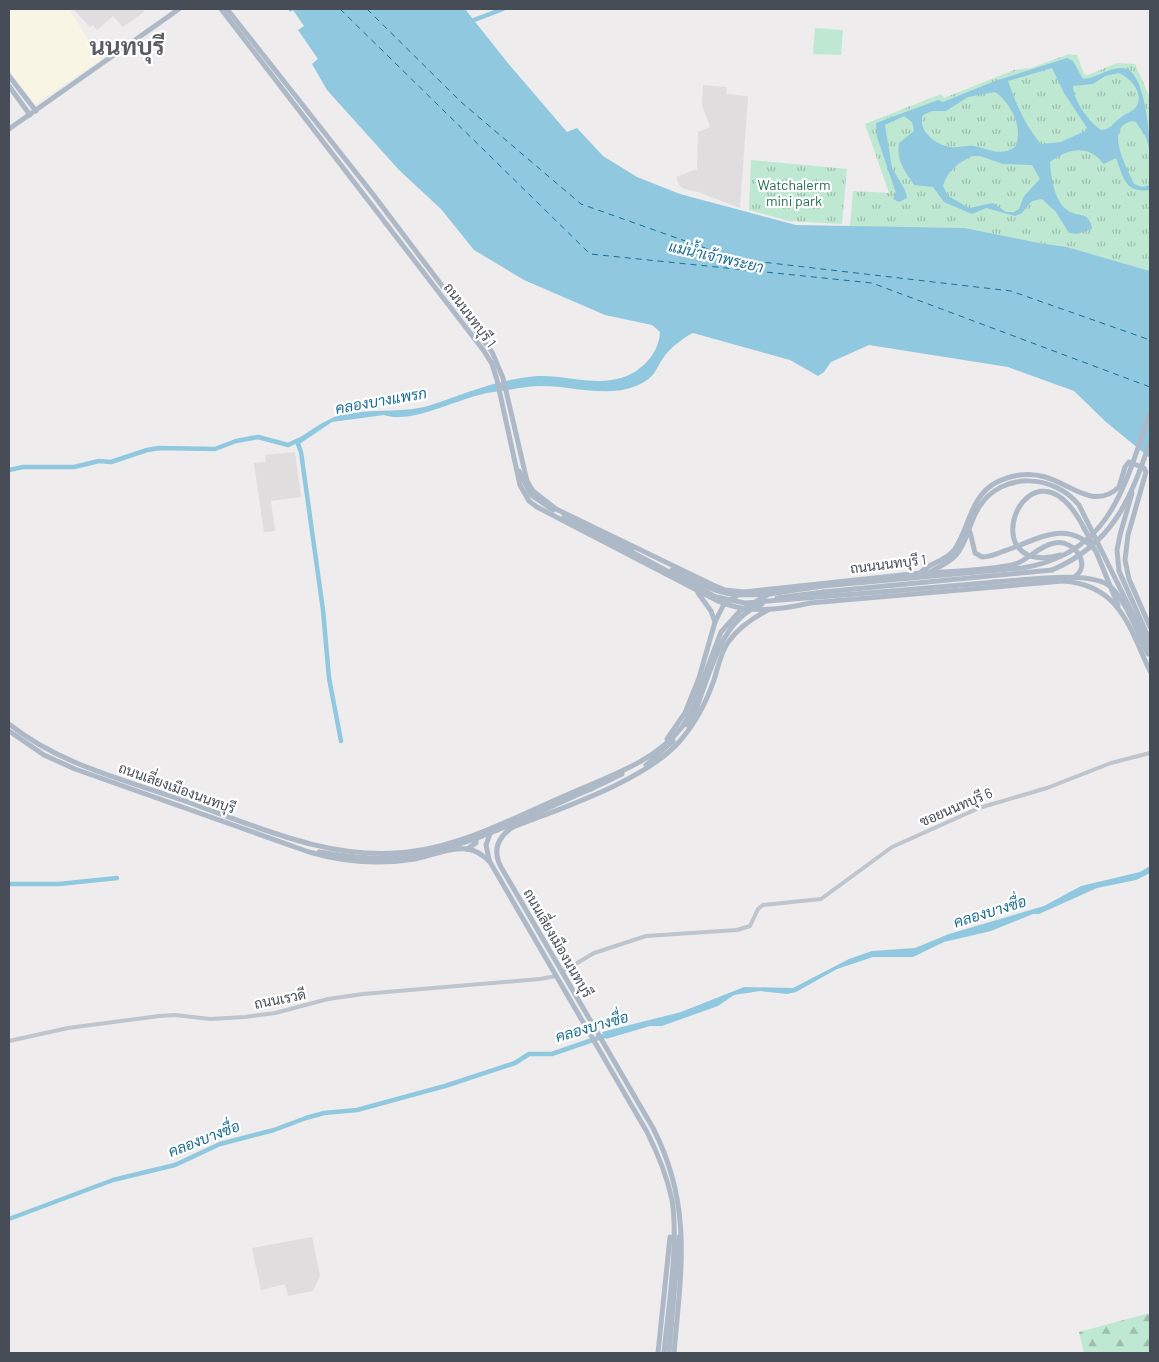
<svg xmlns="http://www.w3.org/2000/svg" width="1159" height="1362" viewBox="0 0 1159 1362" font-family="Barlow,Sarabun,sans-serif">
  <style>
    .commercial { fill: #f9f5e5 }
    .education { fill: #dfdddd }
    .grass { fill: url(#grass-tufts) }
    .forest { fill: url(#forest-firs) }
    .pitch { fill: #bee8d2 }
    .water { fill: #90c8e0; fill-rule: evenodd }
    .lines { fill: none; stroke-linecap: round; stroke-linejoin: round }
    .canal { stroke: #90c8e0; stroke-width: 4.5 }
    .ferry { stroke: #1c6f94; stroke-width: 1; stroke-dasharray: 6 5; stroke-linecap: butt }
    .minor { stroke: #bec5cd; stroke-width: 4 }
    .major { stroke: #aeb9c8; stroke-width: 5 }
    .major-bridge { stroke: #aeb9c8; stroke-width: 5 }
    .labels { text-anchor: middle; stroke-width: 4.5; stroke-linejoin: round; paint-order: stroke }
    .park-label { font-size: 14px; fill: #206e4f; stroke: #fff }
    .street-label { font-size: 14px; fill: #464d57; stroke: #fff }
    .water-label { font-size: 15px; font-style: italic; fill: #1c6f94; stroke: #fff }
    .town-label { font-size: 24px; font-weight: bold; fill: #595c60; stroke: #fff }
  </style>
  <defs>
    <pattern id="grass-tufts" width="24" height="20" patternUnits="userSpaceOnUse" patternTransform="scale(1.25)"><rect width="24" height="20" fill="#bee8d2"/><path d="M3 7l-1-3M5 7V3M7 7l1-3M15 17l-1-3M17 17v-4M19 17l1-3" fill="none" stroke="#9cbead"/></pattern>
    <pattern id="forest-firs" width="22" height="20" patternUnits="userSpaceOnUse" patternTransform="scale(1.25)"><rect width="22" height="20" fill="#bee8d2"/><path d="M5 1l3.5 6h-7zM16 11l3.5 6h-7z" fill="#9cbead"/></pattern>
  </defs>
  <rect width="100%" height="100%" fill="#eeecec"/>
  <polygon class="commercial" points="9,9 69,9 101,60 37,103 33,102 9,70"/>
  <g class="education">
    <polygon points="73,9 142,9 144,12 123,27 113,16 97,30 93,25 90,27"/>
    <polygon points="703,85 727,87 726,94 748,96 740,208 698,192 684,189 679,185 676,177 697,169 698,132 710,127 702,105"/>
    <polygon points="295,452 301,497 271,501 275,531 264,532 254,463 266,462 265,455"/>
    <polygon points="312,1237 320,1276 313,1291 288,1296 285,1284 261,1290 252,1248"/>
  </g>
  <g class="grass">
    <polygon points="1069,54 1077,55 1084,74 1088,75 1117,63 1135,64 1150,98 1150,271 1067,247 1039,243 965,228 850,227 853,191 889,193 865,124 941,94 944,98 1014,70 1031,68"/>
    <polygon points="751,160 847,169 842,224 789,221 749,210"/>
  </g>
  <polygon class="forest" points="1150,1313 1150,1353 1084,1353 1079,1332"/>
  <polygon class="pitch" points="815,28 843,30 841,55 813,54"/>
  <g class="water">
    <path d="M288 9H465L507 62 567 132 577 128 603 156 637 177 680 194 796 225 965 228 1039 243 1067 247 1150 271V458L1106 422 1074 391 1008 367 869 345 831 362 824 372 818 376 790 360 693 333C683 338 673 346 666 354 654 370 657 377 636 386 606 398 573 386 542 386 526 386 510 390 494 392 461 396 413 425 384 415L332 422 298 445 294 441C306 434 317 425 330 419 352 407 401 414 428 406 465 394 498 379 538 376 565 375 595 386 621 378 641 372 659 354 660 332L652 325 605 315 524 280 474 250 441 209 399 170 327 90 312 64 318 59 298 30 304 26 293 10 290 12Z"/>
    <path d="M1067 58 1073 61 1083 79C1097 78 1109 67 1123 68 1145 69 1150 135 1150 152L1146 137 1136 122 1132 121C1103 128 1127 167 1134 184L1142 187 1150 185V190C1125 193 1124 179 1116 158L1104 164C1088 144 1069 148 1050 162 1051 177 1054 199 1066 209 1077 219 1089 209 1092 229L1077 234 1069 233 1056 212 1042 199 1032 201 1022 213 1015 216 986 208 972 214 944 202 933 187 914 185C905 171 896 161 899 143L914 131 912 122 904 116 885 125 892 168 905 190 907 198 899 202 893 199 896 193 877 137 876 123 938 100 943 102 995 81ZM1052 68 1064 93 1087 128 1085 131 1061 142 1041 144C1025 125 1016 104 1008 81ZM1119 73C1130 78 1145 93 1136 107 1132 112 1125 114 1120 118 1113 123 1110 130 1101 130 1089 122 1073 100 1073 86L1093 84 1105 76ZM995 92C1011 103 1024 128 1015 147 1001 157 989 149 974 146 966 145 958 148 950 147 936 145 917 131 923 115L932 111H946L968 97ZM972 156H980L1003 164 1032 165 1040 179 1024 196 1019 209 1014 212H1006L993 203 969 208 948 196 943 186C947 171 958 163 972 156Z"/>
    <polygon points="1150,866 1150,873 1136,880 1097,888 1039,914 1033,914 991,931 944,942 913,957 873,957 837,969 796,992 787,994 760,991 734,995 718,1006 662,1026 650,1026 606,1039 602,1032 681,1012 744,987 793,988 849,959 872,951 915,948 949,934 1044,906 1081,886 1140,872"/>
  </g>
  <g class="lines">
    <g class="canal">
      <polyline points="474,20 503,9"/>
      <polyline points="297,441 301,452 323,610 329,678 341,741"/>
      <polyline points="9,470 23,467 74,467 99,461 111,462 147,450 159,448 215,449 236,441 258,437 288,445 299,440"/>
      <polyline points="9,884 59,884 117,878"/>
      <polyline points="9,1219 113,1180 175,1165 220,1144 274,1130 306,1118 324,1113 357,1110 445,1086 515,1063 529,1054 552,1054 604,1036"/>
    </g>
    <g class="ferry">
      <polyline points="340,9 590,254 872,283 1150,387"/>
      <polyline points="367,9 461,102 581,204 736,259 1011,291 1150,340"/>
    </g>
    <g class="minor">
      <polyline points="562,972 594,953 646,936 737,930 750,926 758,909 763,905 821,899 892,847 979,808 1047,788 1111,763 1150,753"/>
      <polyline points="9,1041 68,1028 159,1016 175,1015 210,1019 245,1017 275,1013 328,999 363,994 540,979 556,976"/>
    </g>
    <g class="major">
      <path d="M221 9 484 351 492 364 497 380 520 485 529 501 537 507 718 601C746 614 781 610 810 603L1063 581C1120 585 1129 627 1150 671"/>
      <path d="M227 9 372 193 492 352 503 378 527 481 533 491 556 509 713 585 725 590 744 592 930 572C938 567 949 563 956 555 968 541 969 522 979 507 1002 471 1054 474 1079 505L1150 649"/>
      <polyline points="9,76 36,111"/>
      <polyline points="9,86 30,115"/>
      <polyline points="9,129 179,9"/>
      <polyline points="519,471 531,495 553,510"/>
      <polyline points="1132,493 1120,535 1117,550 1119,571 1150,641"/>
      <polyline points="1084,528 1091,541"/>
      <path d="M970 532 975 553 982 557C989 557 997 554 1004 551 1038 540 1067 517 1096 551"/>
      <polyline points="611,538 632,549"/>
      <polyline points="1095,549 1118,605"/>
      <path d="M921 572C931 562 947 561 955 549 970 526 970 496 997 482 1012 475 1029 472 1045 477 1069 483 1094 511 1119 487L1125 467 1129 462 1144 468 1146 472 1128 535 1125 560 1129 579 1150 627"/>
      <path d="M930 572C945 573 1006 568 1018 563 1031 557 1041 545 1055 543 1075 539 1094 568 1072 578"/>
      <polyline points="892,591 996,582"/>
      <polyline points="823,592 1052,570"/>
      <polyline points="698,593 711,611 715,622"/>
      <path d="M9 724C59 764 122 779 182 800 256 826 328 861 408 852 464 846 517 816 569 794 607 777 655 762 682 727 691 715 696 699 701 685"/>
      <polyline points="687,725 696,710 704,687"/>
      <path d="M9 731 44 755 75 769 309 852C344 862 379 865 415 859 431 856 450 847 467 849 476 850 484 856 490 862L647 1132C658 1154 667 1176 672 1200 679 1242 668 1310 664 1353"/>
      <polyline points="667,739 685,713 699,678 715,622 724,604 740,594"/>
      <polyline points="646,765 673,741"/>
      <polyline points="591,789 622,774"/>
      <polyline points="467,849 476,843 476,840 472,838"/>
      <polyline points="489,859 486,845 491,831"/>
      <polyline points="658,1353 670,1237"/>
      <polyline points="669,1353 679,1237"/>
      <path d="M674 1353C681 1270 693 1206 653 1128L501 867C492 850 498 837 513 827 562 808 644 781 679 742 695 724 706 703 714 680 718 667 721 651 729 641 739 627 753 618 768 610"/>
    </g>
    <g class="major-bridge">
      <polyline points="564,516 716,597 745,603 892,591"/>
      <path d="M1061 555C967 579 1030 423 1084 528"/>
      <path d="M672 570C710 589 722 598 766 594"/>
      <path d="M1052 570C1113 544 1130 500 1150 442"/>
      <path d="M993 582C1020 581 1091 569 1111 587 1128 604 1137 633 1148 654"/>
      <polyline points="777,598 823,592"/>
      <path d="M701 685 721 632 740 611 769 594 823 586 1022 568C1111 554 1125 485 1150 412"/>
      <path d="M704 687C716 654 727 618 762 604"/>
      <path d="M319 852C340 855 361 859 383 858 456 856 525 817 591 789"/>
    </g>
  </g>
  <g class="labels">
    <g class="park-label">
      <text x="794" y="190">Watchalerm<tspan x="794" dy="16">mini park</tspan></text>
    </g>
    <g class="street-label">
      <text transform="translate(470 315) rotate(53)" y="5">ถนนนนทบุรี 1</text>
      <text transform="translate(888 564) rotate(-7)" y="5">ถนนนนทบุรี 1</text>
      <text transform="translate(177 788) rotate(20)" y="5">ถนนเลี่ยงเมืองนนทบุรี</text>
      <text transform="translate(956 807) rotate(-23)" y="5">ซอยนนทบุรี 6</text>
      <text transform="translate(558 943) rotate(60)" y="5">ถนนเลี่ยงเมืองนนทบุรี</text>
      <text transform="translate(280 999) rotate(-11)" y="5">ถนนเรวดี</text>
    </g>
    <g class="water-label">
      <text transform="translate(716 257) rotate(13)" y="5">แม่น้ำเจ้าพระยา</text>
      <text transform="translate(381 401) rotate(-10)" y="5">คลองบางแพรก</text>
      <text transform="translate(990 912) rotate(-17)" y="5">คลองบางซื่อ</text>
      <text transform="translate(592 1027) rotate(-16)" y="5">คลองบางซื่อ</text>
      <text transform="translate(204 1139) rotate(-21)" y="5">คลองบางซื่อ</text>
    </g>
    <g class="town-label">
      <text x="127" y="55">นนทบุรี</text>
    </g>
  </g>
  <rect width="1159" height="1362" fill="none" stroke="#464d57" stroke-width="20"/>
</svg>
